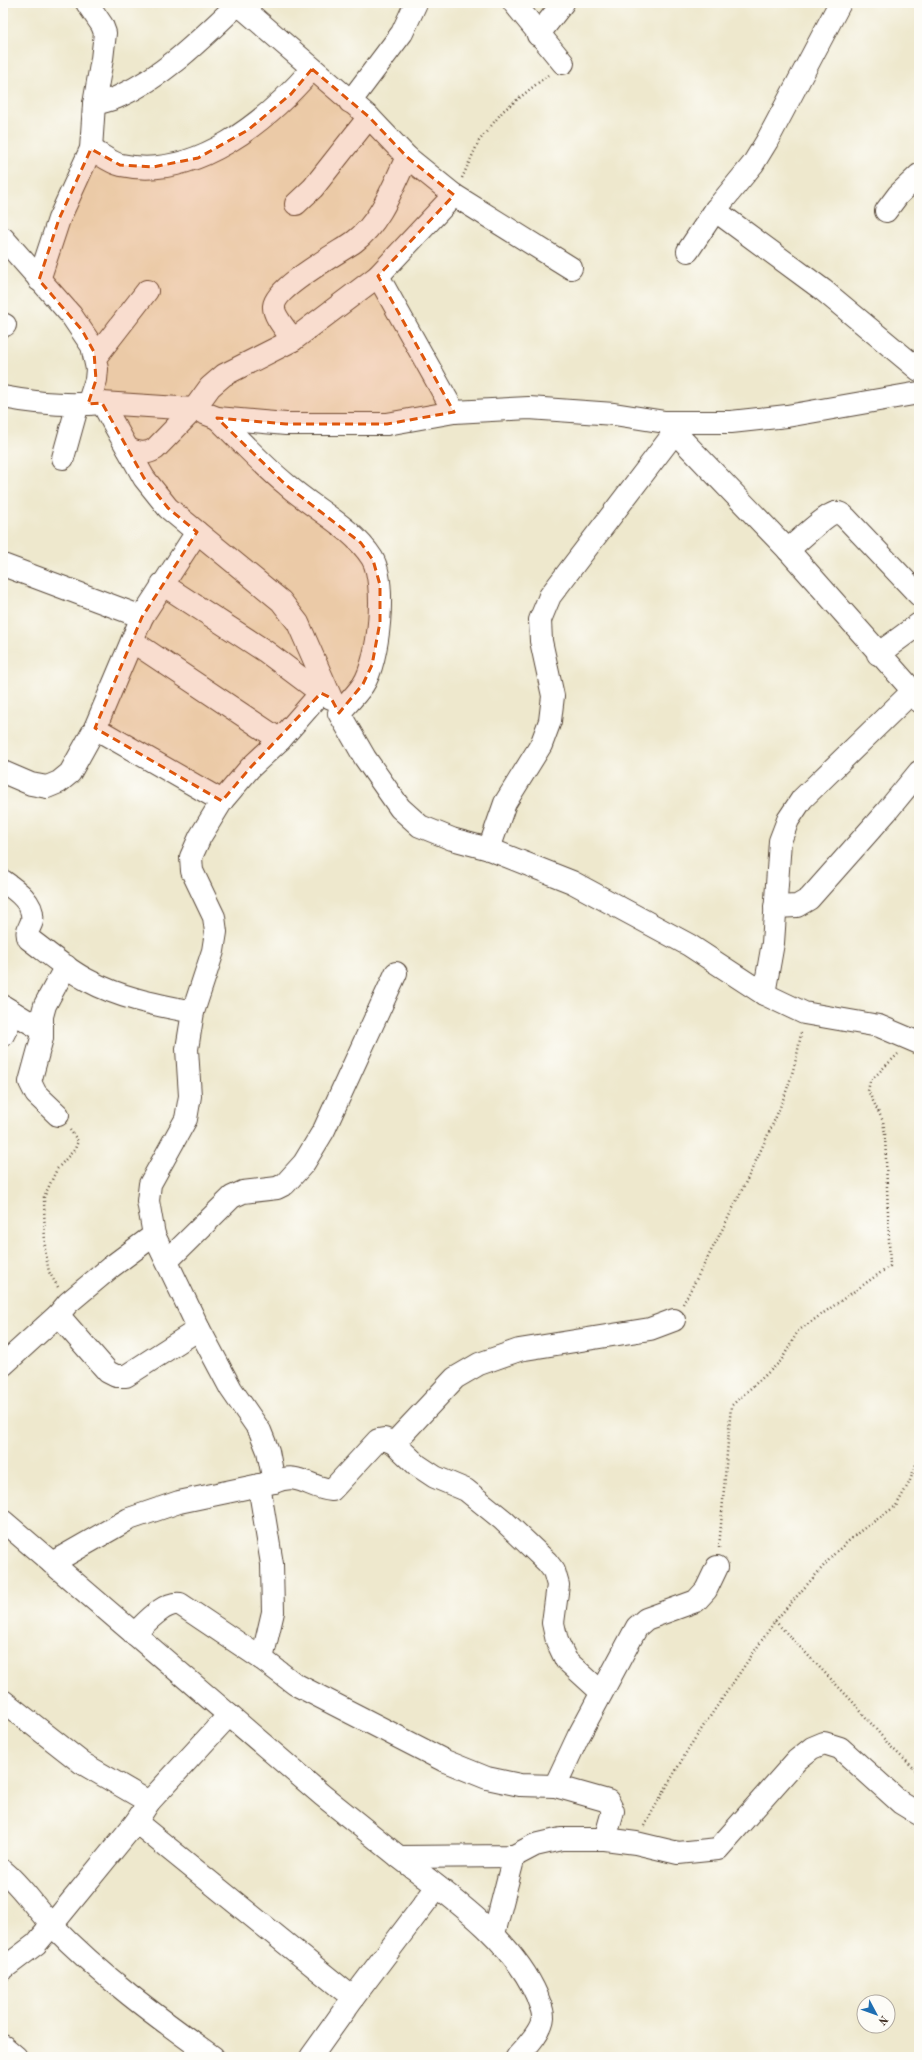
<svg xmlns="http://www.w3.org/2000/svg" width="922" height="2060" viewBox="0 0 922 2060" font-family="'Old Standard TT',serif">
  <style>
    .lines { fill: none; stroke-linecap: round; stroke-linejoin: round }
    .minor-casing { stroke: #564638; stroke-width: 24 }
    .path { stroke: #564638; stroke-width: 2.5; stroke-dasharray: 1 3; stroke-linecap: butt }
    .minor { stroke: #fff; stroke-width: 22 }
    .marked { fill: #df570d; fill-opacity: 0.2; stroke: #df570d; stroke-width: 3; stroke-dasharray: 8 5; stroke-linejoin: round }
  </style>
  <rect width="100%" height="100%" fill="#fdfcf7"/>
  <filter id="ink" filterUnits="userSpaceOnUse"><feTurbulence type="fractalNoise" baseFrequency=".025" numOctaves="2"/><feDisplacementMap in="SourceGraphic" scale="8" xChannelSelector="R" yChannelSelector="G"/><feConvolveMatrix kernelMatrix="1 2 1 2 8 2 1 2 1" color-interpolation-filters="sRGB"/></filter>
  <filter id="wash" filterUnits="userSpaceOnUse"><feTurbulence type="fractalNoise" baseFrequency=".012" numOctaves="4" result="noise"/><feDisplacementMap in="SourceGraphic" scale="16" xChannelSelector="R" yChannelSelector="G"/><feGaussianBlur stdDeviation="0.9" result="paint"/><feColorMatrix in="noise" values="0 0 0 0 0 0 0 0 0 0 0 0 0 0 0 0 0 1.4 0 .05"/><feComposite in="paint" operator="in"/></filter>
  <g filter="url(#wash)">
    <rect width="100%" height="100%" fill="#eee8cd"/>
  </g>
  <g filter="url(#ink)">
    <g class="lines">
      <g class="minor-casing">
        <g id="minor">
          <polyline points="237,3 369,117 407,157 454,195 571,268"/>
          <polyline points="514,3 563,63"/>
          <polyline points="538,35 563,3"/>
          <polyline points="350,102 402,33 416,3"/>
          <path d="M94 104C102 102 112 100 120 96 166 75 202 38 238 4"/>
          <path d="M91 149C100 154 111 163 121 165 195 181 267 121 312 69"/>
          <polyline points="296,204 313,188 369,117"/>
          <polyline points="716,209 724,217 823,290 919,370"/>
          <polyline points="886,211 898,195 919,175"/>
          <polyline points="3,238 71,315 92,346 97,369 96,380 88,404"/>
          <polyline points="688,251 716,209 753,164 767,141 840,3"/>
          <polyline points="378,276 454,412"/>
          <polyline points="39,280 59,219 91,149 94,104 102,59 105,33 102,25 87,3"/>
          <polyline points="3,324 5,325"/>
          <path d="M293 340C288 332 273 316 274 306 276 287 338 253 354 242 381 222 393 186 407 157"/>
          <polyline points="95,358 147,291"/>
          <path d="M3 397C34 403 70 406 102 403L194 409 217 418 286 424H387L454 412 529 408 614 414 665 422H731L787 416 919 393"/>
          <path d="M217 418C240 440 262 465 287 485 314 509 352 527 372 558 387 583 379 661 363 685 356 695 347 704 339 713L365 758 400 808 420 826 452 839 489 849 572 882 689 945 764 994 804 1013 879 1026 919 1043"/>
          <polyline points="665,422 788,550 913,691 919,701"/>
          <path d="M128 449C139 453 145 455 155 449L194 409 210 387 224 375 293 340 378 276 454 195"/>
          <polyline points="63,458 78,404"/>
          <polyline points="197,532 281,601 298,623 331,698 321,693 280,740 250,768 222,801"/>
          <path d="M788 550C796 543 827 514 835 513 839 512 843 515 846 518L919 595"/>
          <polyline points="3,565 142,617"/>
          <polyline points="162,584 265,651 321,693"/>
          <polyline points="132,641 280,740"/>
          <polyline points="878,654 919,624"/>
          <polyline points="95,728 222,801 200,837 191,857 192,871 214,917 216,932 213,951 193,1012 187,1049 190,1096 186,1119 150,1184 148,1201 154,1235 199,1329 231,1389 260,1431 268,1451 274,1482"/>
          <polyline points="3,772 31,784 47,787 59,782 70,773 95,728 142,617 197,532 168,508 144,478 102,403"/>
          <polyline points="489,849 505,803 541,745 550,721 553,696 541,641 540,620 550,596 675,432"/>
          <path d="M3 881C16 890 35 903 32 921 30 928 25 931 29 939 48 953 66 969 87 980 120 998 157 1005 193 1012"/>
          <polyline points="775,907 797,906 809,899 887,811 919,772"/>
          <polyline points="764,994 773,943 780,841 788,820 802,799 913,691"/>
          <polyline points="3,1006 42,1030"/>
          <polyline points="3,1035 14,1013"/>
          <polyline points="58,1115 36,1094 30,1082 42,1038 42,1016 45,1005 66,966"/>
          <polyline points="167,1261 232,1197 243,1192 277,1188 285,1184 304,1163 324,1130 396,973"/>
          <polyline points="58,1315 108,1372 116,1376 126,1376 199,1329"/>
          <polyline points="3,1365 58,1315 68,1303 111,1267 154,1235"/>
          <polyline points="394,1443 417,1465 435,1477 466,1490 503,1520 547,1562 554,1571 558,1585 553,1623 557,1641 566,1660 601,1692"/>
          <polyline points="259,1485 272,1564 273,1612 262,1659"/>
          <polyline points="3,1521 322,1795 399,1857 514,1856 535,1845 561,1839 605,1839 636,1843 678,1853 718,1849 797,1760 812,1748 824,1743 840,1748 901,1803 919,1814"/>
          <path d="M52 1563 129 1519 179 1502 274 1482C300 1471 308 1488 332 1490L378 1440 384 1439 394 1443 455 1378 479 1364 519 1350 650 1329 674 1320"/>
          <path d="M134 1634C146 1623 163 1602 180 1604L262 1659 295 1684 445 1761 487 1778 520 1785 555 1786 608 1801 613 1811 605 1839"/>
          <polyline points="3,1701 82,1763 149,1802"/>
          <polyline points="555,1786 578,1737 637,1627 646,1619 696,1601 706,1590 717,1567"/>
          <polyline points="136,1822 353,1998"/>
          <path d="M399 1857C448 1895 512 1938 537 1996 539 2003 543 2009 543 2017 542 2031 526 2047 517 2057"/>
          <path d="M3 1871C22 1886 35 1908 52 1925 100 1975 157 2017 213 2057"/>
          <polyline points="494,1934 514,1856"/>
          <polyline points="3,1969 36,1944 52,1925 136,1822 149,1802 229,1715"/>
          <polyline points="3,2046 16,2057"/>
          <polyline points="311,2057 353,1998 437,1887"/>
        </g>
      </g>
      <g class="path">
        <polyline points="462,178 479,141 503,111 548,75"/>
        <polyline points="58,1287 49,1272 45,1251 44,1197 57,1169 75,1149 78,1141 70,1130"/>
        <path d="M683 1304C710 1254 736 1204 760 1152 779 1111 795 1077 801 1032"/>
        <polyline points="719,1548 731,1406 781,1361 798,1331 890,1266 885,1134 883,1121 868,1091 870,1081 898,1054"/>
        <polyline points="775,1621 852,1701 890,1746 919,1773"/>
        <polyline points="644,1826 690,1746 775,1621 836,1552 859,1532 896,1506 909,1483 919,1456"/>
      </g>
      <use href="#minor" class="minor"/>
    </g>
  </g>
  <path class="marked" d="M312 69 369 117 407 157 454 195 378 276 454 412 387 424H286L217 418 286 485 361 543 373 560 380 585V622L372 665 363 684 339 713 331 698 321 693 250 768 222 801 95 728 142 617 197 532 168 508 144 478 102 403 88 404 96 380 94 352 82 330 39 280 59 219 91 149 120 165 153 167 198 158 248 130 291 94Z"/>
  <rect width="922" height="2060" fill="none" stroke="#fdfcf7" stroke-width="16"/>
  <g transform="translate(876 2014) rotate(131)"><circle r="19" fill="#fdfcf7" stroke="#afa8a0"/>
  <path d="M0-3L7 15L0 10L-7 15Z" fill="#1f6fb2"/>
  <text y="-6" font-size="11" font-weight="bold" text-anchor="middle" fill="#3b2a1e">N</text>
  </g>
</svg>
